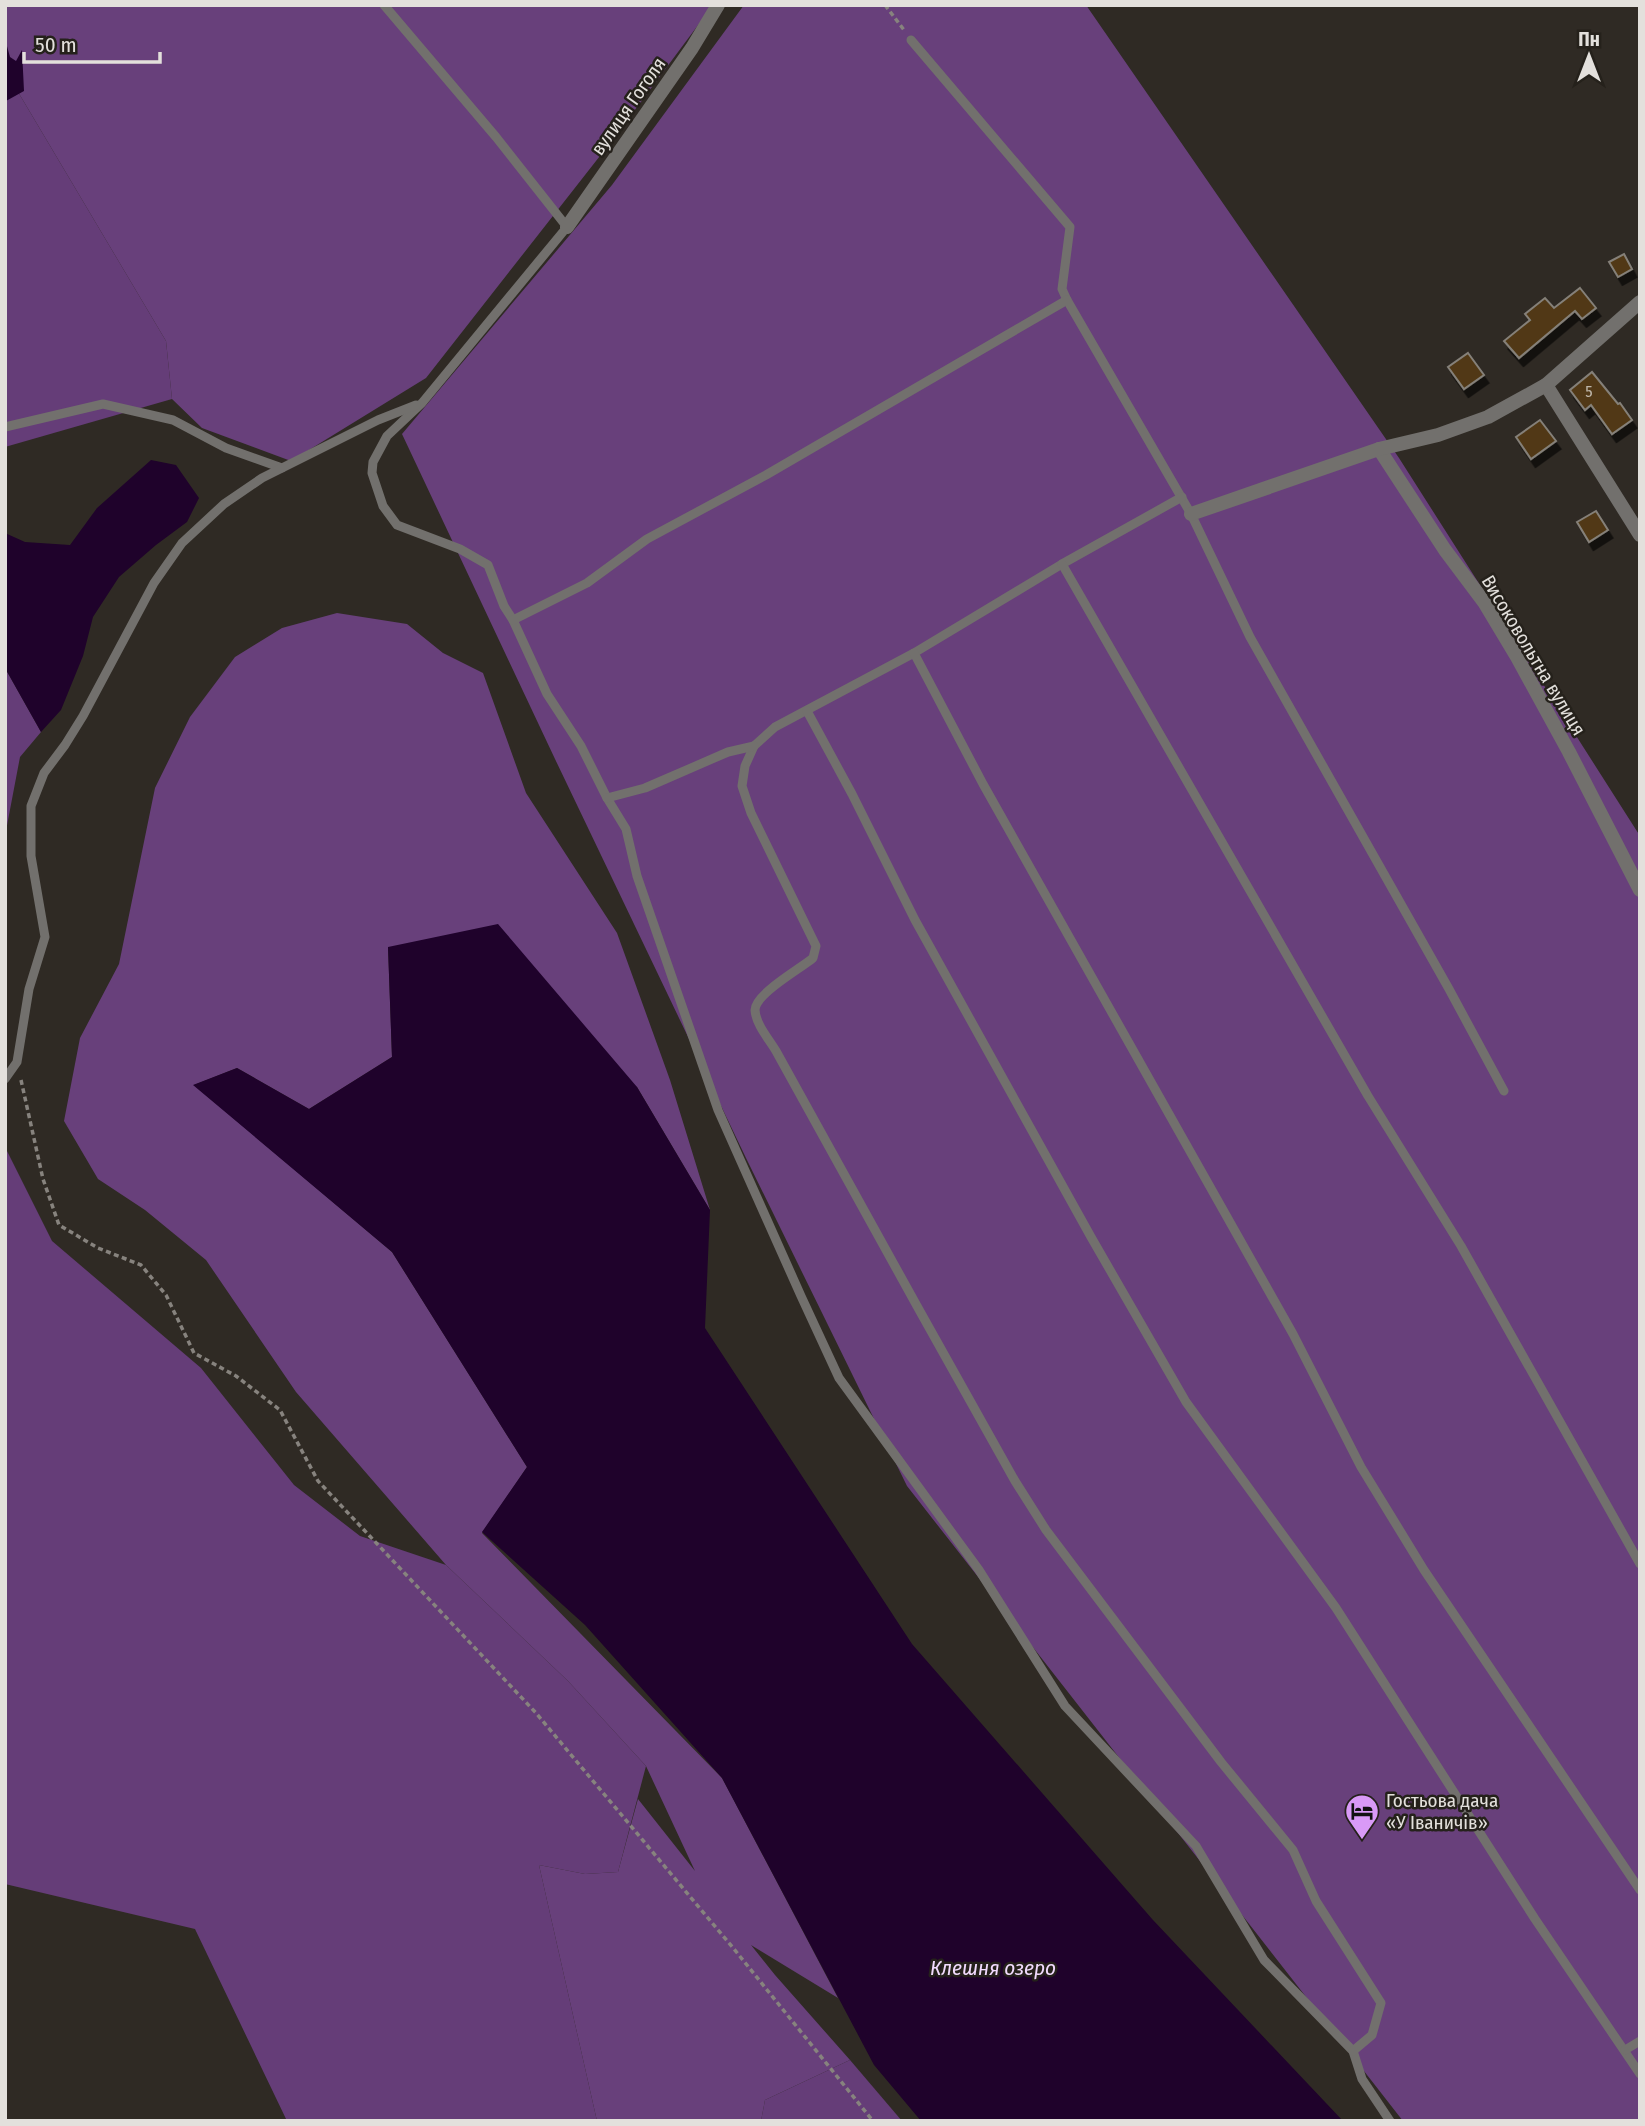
<svg xmlns="http://www.w3.org/2000/svg" width="1645" height="2126" viewBox="0 0 1645 2126" font-family="'Fira Sans Condensed',sans-serif">
  <style>
    .green { fill: #68407b }
    .forest { fill: #653d78 }
    .water { fill: #1f022b }
    .building { fill: #513914; stroke: #858079; stroke-width: 2; filter: url(#shadow) }
    .lines { fill: none; stroke-linecap: round; stroke-linejoin: round }
    .path { stroke: #87837e; stroke-width: 3.5; stroke-dasharray: 5 3.5; stroke-linecap: butt }
    .service { stroke: #72706d; stroke-width: 9 }
    .minor { stroke: #72706d; stroke-width: 14 }
    .labels { text-anchor: middle; stroke-width: 5; stroke-linejoin: round; paint-order: stroke }
    .number-label { font-size: 16px; fill: #beb6aa }
    .street-label { font-size: 19px; fill: #e3e0dc; stroke: #25211b }
    .poi-label { font-size: 19px; fill: #e3e0dc; stroke: #25211b; text-anchor: start }
    .water-label { font-size: 21px; font-style: italic; fill: #f2dbfe; stroke: #25211b }
  </style>
  <defs>
    <filter id="shadow"><feDropShadow dx="4.5" dy="8" stdDeviation="0" flood-color="#0009"/></filter>
  </defs>
  <rect width="100%" height="100%" fill="#2f2a24"/>
  <g class="green">
    <polygon points="5,5 713,5 614,138 426,378 291,461 202,428 172,399 166,341 5,70"/>
    <polygon points="744,5 1086,5 1399,458 1640,836 1640,2121 1403,2121 907,1486 746,1158 555,759 402,434 612,185"/>
    <polygon points="337,613 407,624 443,653 483,673 526,793 617,933 670,1080 710,1210 637,1087 388,947 392,1057 309,1109 237,1068 194,1085 392,1252 527,1467 482,1533 722,1778 838,1998 751,1945 775,1975 850,2060 765,2100 761,2121 597,2121 539,1865 585,1874 618,1872 638,1799 695,1871 646,1766 568,1681 446,1565 296,1392 206,1260 145,1210 98,1179 64,1121 80,1038 119,964 155,788 190,717 235,657 282,628"/>
  </g>
  <g class="forest">
    <polygon points="5,70 166,341 172,399 5,447"/>
    <polygon points="5,668 41,732 20,757 5,836"/>
    <polygon points="5,1147 52,1241 201,1368 294,1485 360,1536 446,1565 568,1681 646,1766 618,1872 585,1874 539,1865 597,2121 287,2121 195,1929 5,1884"/>
    <polygon points="850,2060 902,2121 761,2121 765,2100"/>
  </g>
  <g class="water">
    <polygon points="5,39 10,57 16,61 22,50 24,91 6,101"/>
    <polygon points="151,460 176,465 199,498 187,522 156,545 119,577 93,617 83,656 61,710 41,732 5,668 5,533 25,542 70,545 97,508"/>
    <polygon points="498,924 637,1087 710,1210 705,1328 912,1644 1153,1920 1343,2121 921,2121 874,2065 722,1778 585,1625 482,1532 527,1467 392,1252 193,1085 237,1068 309,1109 392,1057 388,947"/>
  </g>
  <g class="building">
    <polygon points="1624,254 1632,269 1618,277 1609,262"/>
    <polygon points="1580,288 1596,308 1582,319 1575,311 1519,358 1504,341 1530,320 1525,314 1545,298 1554,308"/>
    <polygon points="1468,353 1484,375 1464,389 1448,367"/>
    <polygon points="1592,372 1618,404 1620,403 1632,420 1612,434 1591,405 1585,410 1570,390"/>
    <polygon points="1540,420 1556,441 1531,459 1516,437"/>
    <polygon points="1596,511 1608,530 1589,542 1577,522"/>
  </g>
  <g class="lines">
    <g class="path">
      <polyline points="885,5 904,30"/>
      <polyline points="21,1080 43,1179 59,1225 98,1248 141,1265 166,1295 194,1353 236,1376 280,1410 318,1481 536,1713 734,1949 873,2121"/>
    </g>
    <g class="service">
      <polyline points="384,5 496,137 567,227 422,403 387,436 373,462 372,473 383,506 397,525 460,549 488,565 504,606 513,620 547,694 581,746 607,798 626,829 637,876 718,1110 801,1296 839,1378 979,1570 1065,1706 1196,1846 1264,1960 1353,2051 1362,2079 1390,2121"/>
      <polyline points="911,40 1070,227 1062,289 1067,300 1191,514 1250,637 1449,989 1504,1091"/>
      <polyline points="5,427 103,404 173,420 226,448 282,468"/>
      <path d="M1182 497 1062 564 914 653 775 727 754 746 745 766 742 786 751 813 816 946 813 958C800 969 755 994 755 1010 756 1025 769 1039 776 1051L917 1306 1015 1481 1046 1530 1221 1762 1293 1850 1316 1901 1381 2003 1372 2035 1353 2051"/>
      <polyline points="1062,564 1368,1096 1461,1246 1640,1564"/>
      <polyline points="513,620 587,583 647,539 766,475 1067,300"/>
      <polyline points="914,653 983,784 1293,1334 1361,1467 1424,1570 1640,1890"/>
      <polyline points="807,711 852,794 915,920 1091,1237 1186,1402 1336,1608 1535,1919 1640,2074"/>
      <polyline points="607,798 645,788 728,752 754,746"/>
      <polyline points="5,1079 17,1062 29,989 45,937 31,856 31,806 44,773 65,745 83,716 154,583 182,543 224,504 262,478 378,420 416,405"/>
      <polyline points="1625,2050 1640,2041"/>
    </g>
    <g class="minor">
      <polyline points="567,227 692,48 718,5"/>
      <polyline points="1546,385 1640,535"/>
      <polyline points="1379,449 1445,550 1484,602 1517,657 1569,752 1640,890"/>
      <polyline points="1191,514 1379,449 1438,435 1488,417 1546,385 1640,302"/>
    </g>
  </g>
  <defs>
    <g id="hotel-pin" transform="scale(1.75)"><path d="M0 17L-7.5 6A9.5 9.5 0 1 1 7.5 6Z" fill="#d99af7" stroke="#25211b"/><path d="M-6-4.5h1.5V1H6V5H4.5V3h-9V5H-6ZM-4 0a1.8 1.8 0 1 1 3.6 0ZM.5 0V-2.5h3Q6-2.5 6 0Z" fill="#111"/></g>
  </defs>
  <g fill-rule="evenodd">
    <use href="#hotel-pin" x="1362" y="1811"/>
  </g>
  <g class="labels">
    <g class="number-label">
      <text x="1589" y="397">5</text>
    </g>
    <g class="street-label">
      <text transform="translate(628 106) rotate(-55)" y="7">вулиця Гоголя</text>
      <text transform="translate(1534 655) rotate(59)" y="7">Високовольтна вулиця</text>
    </g>
    <g class="poi-label">
      <text x="1386" y="1807">Гостьова дача<tspan x="1386" dy="22">«У Іваничів»</tspan></text>
    </g>
    <g class="water-label">
      <text x="993" y="1975">Клешня озеро</text>
    </g>
  </g>
  <rect width="1645" height="2126" fill="none" stroke="#e3e0dc" stroke-width="14"/>
  <g transform="translate(1589 56)" stroke="#25211b" stroke-width="5" paint-order="stroke">
  <path d="M0-5L12 26L0 18L-12 26Z" fill="#e3e0dc"/>
  <text y="-10" font-size="19" font-weight="bold" text-anchor="middle" fill="#e3e0dc">Пн</text>
  </g>
  <path d="M24 52v10h136v-10" fill="none" stroke="#e3e0dc" stroke-width="3.5"/>
  <text x="35" y="52" font-size="21" fill="#e3e0dc" stroke="#25211b" stroke-width="5" paint-order="stroke">50 m</text>
</svg>
